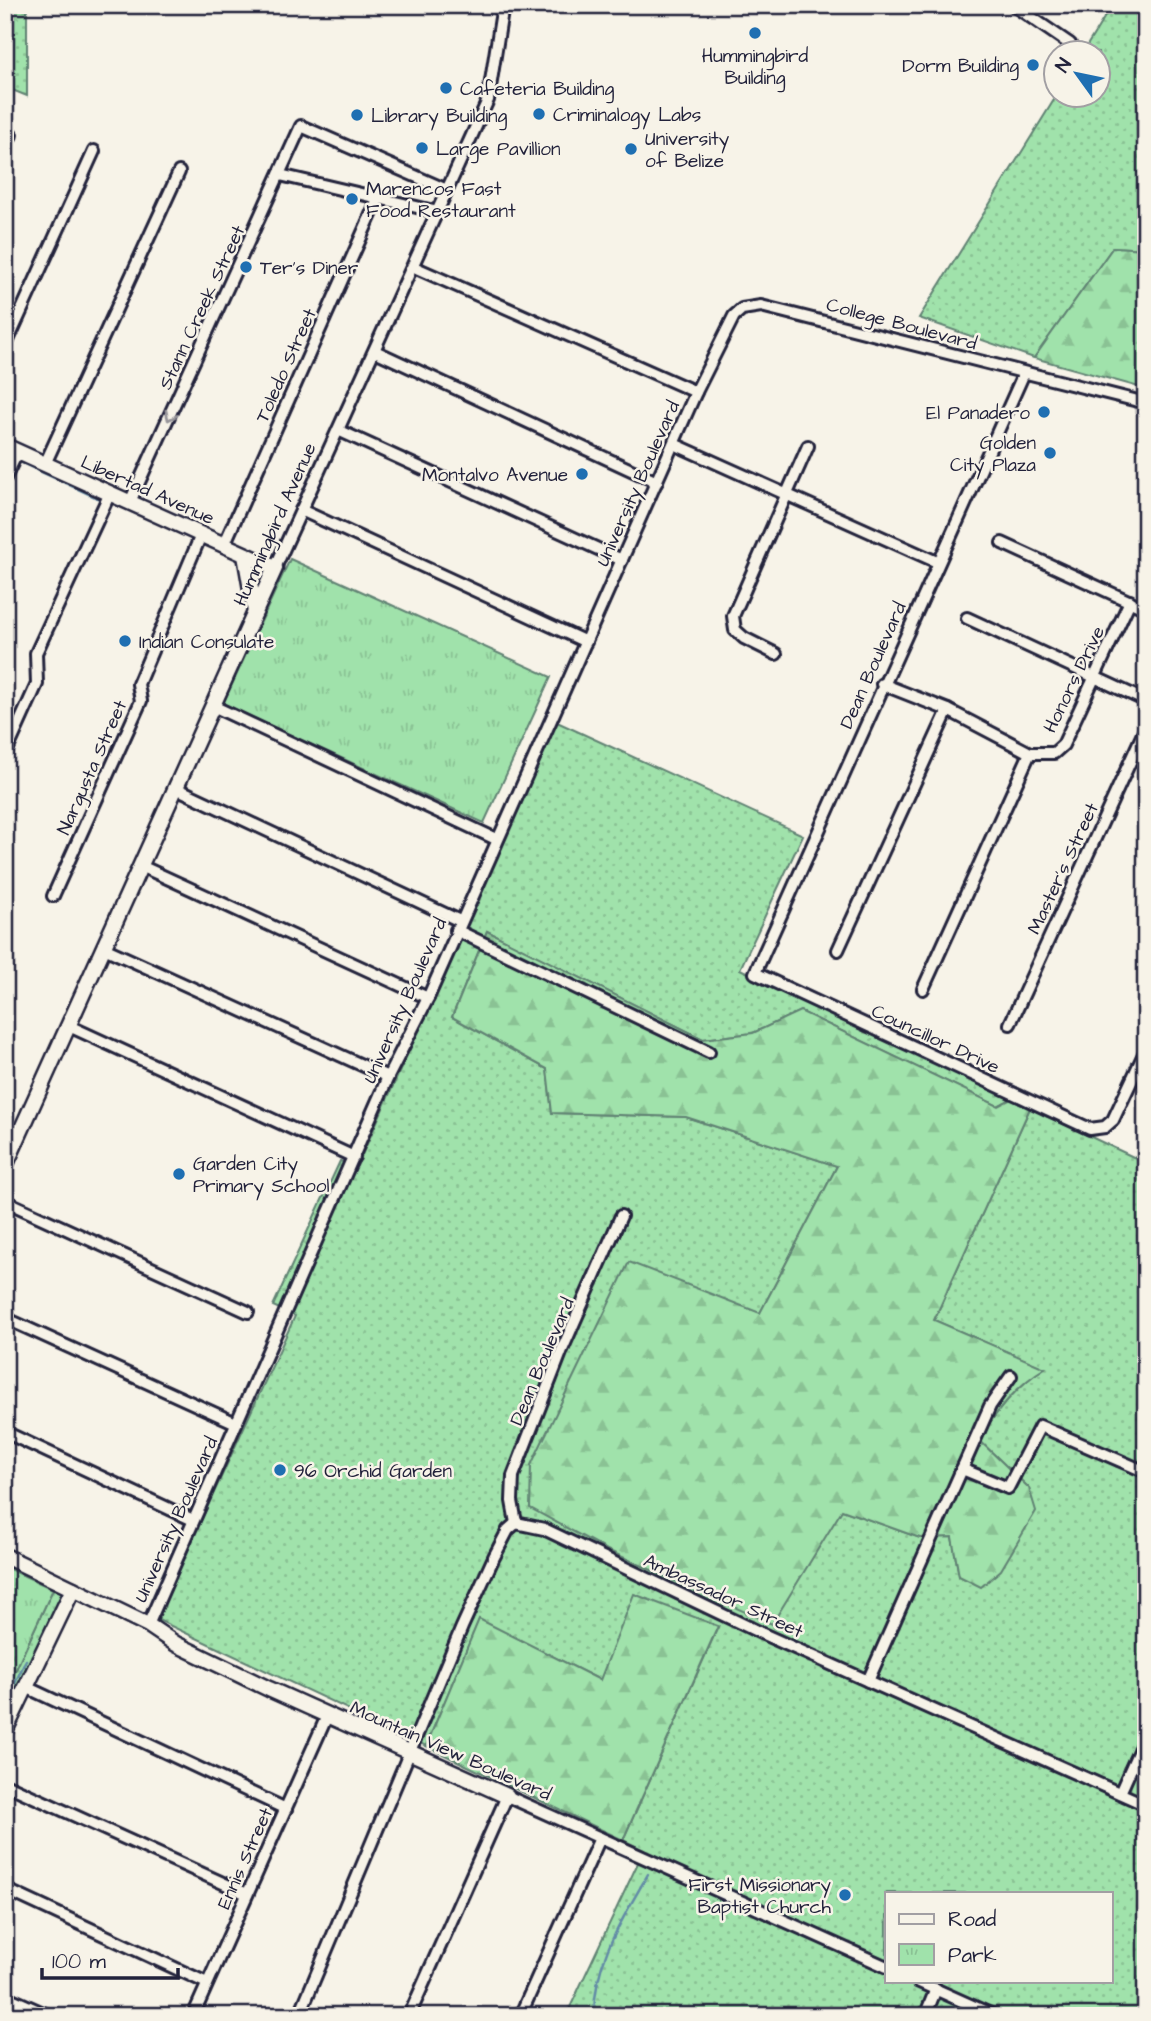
<svg xmlns="http://www.w3.org/2000/svg" width="1151" height="2021" viewBox="0 0 1151 2021" font-family="'Architects Daughter',sans-serif">
  <style>
    .grass { fill: url(#grass-dots); stroke: #618273; stroke-width: 2; fill-rule: evenodd }
    .forest { fill: url(#forest-firs); stroke: #618273; stroke-width: 2 }
    .park { fill: url(#park-tufts); stroke: #618273; stroke-width: 2 }
    .lines { fill: none; stroke-linecap: round; stroke-linejoin: round }
    .stream { stroke: #628ba6; stroke-width: 2.5 }
    .street-casing { stroke: #22223b; stroke-width: 16 }
    .secondary-casing { stroke: #22223b; stroke-width: 19 }
    .street { stroke: #f7f3e8; stroke-width: 10 }
    .secondary { stroke: #f7f3e8; stroke-width: 14 }
    .oneway { stroke: #97959a }
    .poi-dot { fill: #1f6fb2; stroke: #f7f3e8; stroke-width: 2.5 }
    .labels { text-anchor: middle; stroke-width: 5; stroke-linejoin: round; paint-order: stroke }
    .poi-label { font-size: 19px; fill: #22223b; stroke: #f7f3e8; text-anchor: start }
    .street-label { font-size: 19px; fill: #22223b; stroke: #f7f3e8 }
  </style>
  <defs>
    <pattern id="grass-dots" width="8" height="8" patternUnits="userSpaceOnUse" patternTransform="scale(1.75)"><rect width="8" height="8" fill="#a0e2ab"/><path d="M2 2h.1M6 6h.1" fill="none" stroke="#8ac294" stroke-width="1.8" stroke-linecap="round"/></pattern>
    <pattern id="forest-firs" width="22" height="20" patternUnits="userSpaceOnUse" patternTransform="scale(1.75)"><rect width="22" height="20" fill="#a0e2ab"/><path d="M5 1l3.5 6h-7zM16 11l3.5 6h-7z" fill="#8ac294"/></pattern>
    <pattern id="park-tufts" width="24" height="20" patternUnits="userSpaceOnUse" patternTransform="scale(1.75)"><rect width="24" height="20" fill="#a0e2ab"/><path d="M3 7l-1-3M5 7V3M7 7l1-3M15 17l-1-3M17 17v-4M19 17l1-3" fill="none" stroke="#8ac294"/></pattern>
  </defs>
  <rect width="100%" height="100%" fill="#f7f3e8"/>
  <filter id="ink" filterUnits="userSpaceOnUse"><feTurbulence type="fractalNoise" baseFrequency=".0143" numOctaves="2"/><feDisplacementMap in="SourceGraphic" scale="14" xChannelSelector="R" yChannelSelector="G"/><feConvolveMatrix kernelMatrix="1 2 1 2 8 2 1 2 1" color-interpolation-filters="sRGB"/></filter>
  <g filter="url(#ink)">
    <g class="grass">
      <polygon points="5,5 27,5 27,96 5,87"/>
      <polygon points="1112,5 1146,5 1146,249 1113,247 1034,358 919,318 1057,95 1098,94 1098,52 1083,52"/>
      <path d="M557 722 803 835 740 969 1011 1099 998 1106 800 1011 753 1033 703 1039 487 931 452 1017 547 1069 552 1113 686 1117 837 1166 760 1313 842 1510 920 1538 952 1537 959 1576 1029 1488 978 1439C997 1411 1016 1387 1044 1368L934 1320 1030 1108 1146 1163V2016H566L644 1850 623 1840 718 1627 600 1680 479 1620 426 1746 156 1619 295 1316 273 1306 340 1161 357 1166ZM887 1893H1111V1981H887Z"/>
      <polygon points="53,1589 73,1589 5,1731 5,1693"/>
    </g>
    <g class="forest">
      <polygon points="1113,247 1146,249 1146,389 1034,358"/>
      <path d="M487 931 703 1039 753 1033 800 1011 998 1106 1011 1099 1030 1108 934 1320 1045 1368C1016 1385 997 1412 978 1439L1029 1488 1036 1511 1001 1570 981 1587 959 1576 952 1537 920 1538 842 1510 772 1624 607 1550 530 1508 531 1465 629 1262 760 1313 837 1166 686 1117 552 1113 547 1069 452 1017Z"/>
      <polygon points="634,1594 718,1626 623,1840 426,1746 479,1619 600,1680"/>
    </g>
    <g class="park">
      <polygon points="290,559 551,677 484,823 223,704"/>
      <polygon points="5,1567 53,1589 5,1693"/>
    </g>
    <g class="lines">
      <g class="stream">
        <polyline points="18,461 104,501"/>
        <polyline points="5,1704 26,1660"/>
        <path d="M594 2016C594 1961 622 1920 648 1874"/>
      </g>
      <g class="street-casing">
        <g id="street">
          <polyline points="1013,5 1070,44"/>
          <polyline points="5,148 11,135"/>
          <polyline points="280,175 438,212"/>
          <polyline points="414,267 696,392"/>
          <polyline points="5,347 94,151"/>
          <polyline points="375,351 657,482"/>
          <polyline points="1024,373 755,973 1090,1129 1105,1127 1113,1120 1146,1050"/>
          <polyline points="338,430 622,560"/>
          <polyline points="674,444 937,562"/>
          <polyline points="45,464 179,172"/>
          <polyline points="5,478 18,451"/>
          <polyline points="130,502 301,126 447,190"/>
          <polyline points="301,510 586,642"/>
          <polyline points="1002,543 1146,609"/>
          <polyline points="224,545 378,199"/>
          <polyline points="275,568 488,100 503,5"/>
          <polyline points="967,618 1146,701"/>
          <polyline points="776,654 744,638 735,630 733,616 808,446"/>
          <polyline points="882,684 948,710 1030,753 1054,753 1063,745 1130,601"/>
          <polyline points="213,706 496,839"/>
          <polyline points="5,755 37,684 36,653 110,493"/>
          <polyline points="176,788 460,921"/>
          <polyline points="141,866 428,998"/>
          <polyline points="53,896 141,701 138,684 201,535"/>
          <polyline points="456,930 709,1052"/>
          <polyline points="104,948 388,1077"/>
          <polyline points="838,950 948,710"/>
          <polyline points="923,989 1030,753"/>
          <polyline points="1010,1024 1146,727"/>
          <polyline points="69,1026 354,1157"/>
          <polyline points="5,1201 248,1312"/>
          <polyline points="5,1318 236,1423"/>
          <polyline points="5,1432 191,1519"/>
          <polyline points="962,1469 1008,1488 1040,1426 1146,1472"/>
          <polyline points="516,1523 512,1501 513,1476 562,1350 621,1216"/>
          <polyline points="148,1625 388,1077 428,998 696,392 734,316 742,309 761,306 1146,403"/>
          <polyline points="868,1681 990,1406 1011,1376"/>
          <polyline points="26,1687 286,1809"/>
          <polyline points="5,1784 247,1894"/>
          <polyline points="1120,1793 1146,1735"/>
          <polyline points="5,1889 207,1983"/>
          <polyline points="917,1981 995,2016"/>
          <polyline points="5,1996 50,2016"/>
          <polyline points="193,2016 327,1716"/>
          <polyline points="299,2016 462,1627 494,1557 508,1530 516,1523 544,1529 763,1634 1146,1805"/>
          <polyline points="409,2016 507,1796 887,1967"/>
          <polyline points="520,2016 600,1838"/>
          <polyline points="925,2016 936,1989"/>
        </g>
      </g>
      <g class="secondary-casing">
        <g id="secondary">
          <polyline points="5,446 275,568 5,1166"/>
          <polyline points="245,555 255,612"/>
          <polyline points="5,1556 148,1625 176,1644 269,1689 507,1796"/>
          <polyline points="5,1731 73,1589"/>
        </g>
      </g>
      <use href="#street" class="street"/>
      <use href="#secondary" class="secondary"/>
    </g>
    <defs><path id="oneway-chevron" d="M-2-3.5L2.5 0L-2 3.5" fill="none" stroke-width="1.6" stroke-linecap="round" stroke-linejoin="round" transform="scale(1.75)"/></defs>
    <use class="oneway" href="#oneway-chevron" transform="translate(170 416) rotate(115)"/>
  </g>
  <g class="poi-dot">
    <circle cx="755" cy="33" r="7"/>
    <circle cx="1033" cy="65" r="7"/>
    <circle cx="446" cy="88" r="7"/>
    <circle cx="539" cy="114" r="7"/>
    <circle cx="357" cy="115" r="7"/>
    <circle cx="422" cy="148" r="7"/>
    <circle cx="631" cy="149" r="7"/>
    <circle cx="352" cy="199" r="7"/>
    <circle cx="246" cy="267" r="7"/>
    <circle cx="1044" cy="412" r="7"/>
    <circle cx="1050" cy="453" r="7"/>
    <circle cx="582" cy="474" r="7"/>
    <circle cx="125" cy="641" r="7"/>
    <circle cx="179" cy="1174" r="7"/>
    <circle cx="280" cy="1470" r="7"/>
    <circle cx="845" cy="1895" r="7"/>
  </g>
  <g class="labels">
    <g class="poi-label">
      <text x="755" y="62" text-anchor="middle">Hummingbird<tspan x="755" dy="22">Building</tspan></text>
      <text x="1019" y="72" text-anchor="end">Dorm Building</text>
      <text x="460" y="95">Cafeteria Building</text>
      <text x="553" y="121">Criminalogy Labs</text>
      <text x="371" y="122">Library Building</text>
      <text x="645" y="145">University<tspan x="645" dy="22">of Belize</tspan></text>
      <text x="436" y="155">Large Pavillion</text>
      <text x="366" y="195">Marencos Fast<tspan x="366" dy="22">Food Restaurant</tspan></text>
      <text x="260" y="274">Ter's Diner</text>
      <text x="1030" y="419" text-anchor="end">El Panadero</text>
      <text x="1036" y="449" text-anchor="end">Golden<tspan x="1036" dy="22">City Plaza</tspan></text>
      <text x="568" y="481" text-anchor="end">Montalvo Avenue</text>
      <text x="139" y="648">Indian Consulate</text>
      <text x="193" y="1170">Garden City<tspan x="193" dy="22">Primary School</tspan></text>
      <text x="294" y="1477">96 Orchid Garden</text>
      <text x="831" y="1891" text-anchor="end">First Missionary<tspan x="831" dy="22">Baptist Church</tspan></text>
    </g>
    <g class="street-label">
      <text transform="translate(201 307) rotate(-65)" y="7">Stann Creek Street</text>
      <text transform="translate(902 323) rotate(15)" y="7">College Boulevard</text>
      <text transform="translate(285 365) rotate(-66)" y="7">Toledo Street</text>
      <text transform="translate(637 483) rotate(-66)" y="7">University Boulevard</text>
      <text transform="translate(148 489) rotate(24)" y="7">Libertad Avenue</text>
      <text transform="translate(274 524) rotate(-66)" y="7">Hummingbird Avenue</text>
      <text transform="translate(872 665) rotate(-66)" y="7">Dean Boulevard</text>
      <text transform="translate(1073 679) rotate(-64)" y="7">Honors Drive</text>
      <text transform="translate(91 767) rotate(-66)" y="7">Nargusta Street</text>
      <text transform="translate(1062 868) rotate(-65)" y="7">Master's Street</text>
      <text transform="translate(404 1000) rotate(-66)" y="7">University Boulevard</text>
      <text transform="translate(936 1038) rotate(25)" y="7">Councillor Drive</text>
      <text transform="translate(541 1361) rotate(-67)" y="7">Dean Boulevard</text>
      <text transform="translate(175 1519) rotate(-66)" y="7">University Boulevard</text>
      <text transform="translate(724 1595) rotate(25)" y="7">Ambassador Street</text>
      <text transform="translate(451 1750) rotate(24)" y="7">Mountain View Boulevard</text>
      <text transform="translate(244 1858) rotate(-66)" y="7">Ennis Street</text>
    </g>
  </g>
  <rect width="1151" height="2021" fill="none" stroke="#f7f3e8" stroke-width="28"/>
  <rect x="14" y="14" width="1123" height="1993" fill="none" stroke="#22223b" stroke-width="2.5" filter="url(#ink)"/>
  <rect x="885" y="1892" width="228" height="91" fill="#f7f3e8" stroke="#a29fa3" stroke-width="2"/>
  <rect x="899" y="1914" width="35" height="10" fill="#f7f3e8" stroke="#a29fa3" stroke-width="2"/>
  <text x="948" y="1926" font-size="21" fill="#22223b">Road</text>
  <rect x="899" y="1944" width="35" height="21" fill="url(#park-tufts)" stroke="#a29fa3" stroke-width="2"/>
  <text x="948" y="1962" font-size="21" fill="#22223b">Park</text>
  <g transform="translate(1077 74) rotate(303)"><circle r="33" fill="#f7f3e8" stroke="#a29fa3" stroke-width="2"/>
  <path d="M0-5L12 26L0 18L-12 26Z" fill="#1f6fb2"/>
  <text y="-10" font-size="19" font-weight="bold" text-anchor="middle" fill="#22223b">N</text>
  </g>
  <path d="M42 1968v10h136v-10" fill="none" stroke="#22223b" stroke-width="3.5"/>
  <text x="52" y="1968" font-size="21" fill="#22223b" stroke="#f7f3e8" stroke-width="5" paint-order="stroke">100 m</text>
</svg>
